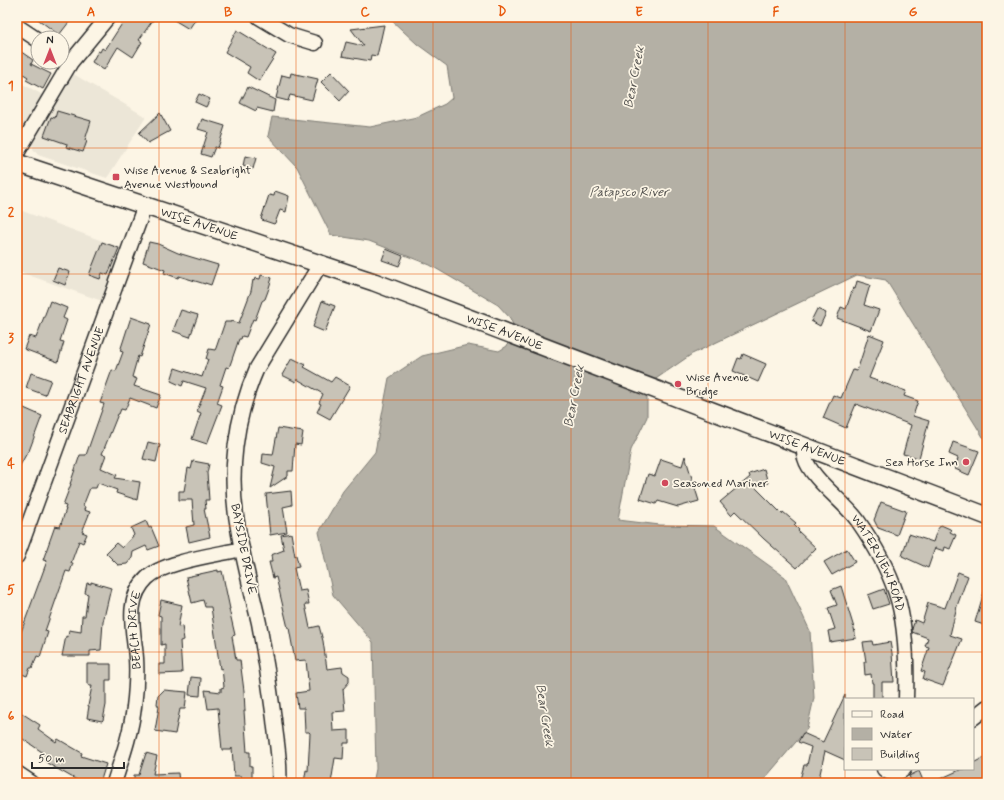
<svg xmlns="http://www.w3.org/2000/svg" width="1004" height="800" viewBox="0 0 1004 800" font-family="Mynerve,sans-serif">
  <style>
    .built { fill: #ece6d7 }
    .water { fill: #b4b0a5; stroke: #7d7b74 }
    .building { fill: #c8c3b7; stroke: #2b2b2b }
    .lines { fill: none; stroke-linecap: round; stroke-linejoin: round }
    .minor-casing { stroke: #2b2b2b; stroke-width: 17 }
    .major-casing { stroke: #2b2b2b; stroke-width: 20 }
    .minor { stroke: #fcf5e5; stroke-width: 14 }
    .major { stroke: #fcf5e5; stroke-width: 17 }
    .grid { fill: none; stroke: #e8590c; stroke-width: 1; stroke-opacity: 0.55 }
    .poi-dot { fill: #d1495b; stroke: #fcf5e5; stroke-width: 1.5 }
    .labels { text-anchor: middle; stroke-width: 3.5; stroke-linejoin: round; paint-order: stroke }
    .poi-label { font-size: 12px; fill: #2b2b2b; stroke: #fcf5e5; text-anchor: start }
    .street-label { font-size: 12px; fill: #2b2b2b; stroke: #fcf5e5 }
    .water-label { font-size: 13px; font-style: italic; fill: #545350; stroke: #fcf5e5 }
    .neatline { fill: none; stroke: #e8590c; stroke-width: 1.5 }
    .grid-label { font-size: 13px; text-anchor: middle; font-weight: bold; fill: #e8590c }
  </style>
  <rect width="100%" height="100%" fill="#fcf5e5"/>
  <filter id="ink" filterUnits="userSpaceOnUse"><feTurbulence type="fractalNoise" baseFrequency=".025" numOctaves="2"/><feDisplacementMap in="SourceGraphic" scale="8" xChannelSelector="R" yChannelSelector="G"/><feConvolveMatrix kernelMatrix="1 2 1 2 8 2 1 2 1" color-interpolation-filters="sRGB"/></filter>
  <g filter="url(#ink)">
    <g class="built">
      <polygon points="70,72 146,117 107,178 38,155 33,149 32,143 37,132"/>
      <polygon points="17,81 43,95 17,143"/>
      <polygon points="17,209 121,248 102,301 17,271"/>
    </g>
    <polygon class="water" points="388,17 987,17 987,439 983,437 886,280 857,275 692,354 647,385 647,417 631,450 618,520 660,525 714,526 785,577 810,631 814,698 807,729 761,783 373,783 376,769 373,642 333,595 319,532 343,491 375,452 389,378 422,356 468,345 499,351 507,346 514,327 510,318 498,305 430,265 369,241 331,235 297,167 268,136 272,117 370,127 417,117 445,104 452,98 447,66 417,44"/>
    <g class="building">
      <polygon points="35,17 73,17 59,35"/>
      <polygon points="133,17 155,17 139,40 142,42 133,57 118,47 104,70 92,62 98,51 100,52 102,48 105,50 125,19 129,21"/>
      <polygon points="169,17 197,17 189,29"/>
      <polygon points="384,25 377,56 371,55 370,61 342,56 346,42 364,46 351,29"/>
      <polygon points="237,30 276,54 259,81 247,73 250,67 225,52"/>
      <polygon points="17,49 33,60 31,64 51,74 43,89 26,80 28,77 17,70"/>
      <polygon points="331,72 349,91 340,101 321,82"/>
      <polygon points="291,73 318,79 312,100 290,95 288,101 276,98 282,75 290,77"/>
      <polygon points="248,87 275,100 273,112 257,108 256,111 240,103"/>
      <polygon points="199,94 210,99 206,107 195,102"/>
      <polygon points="57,111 91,121 85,140 87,141 83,152 66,147 67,144 44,136 51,117 55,118"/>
      <polygon points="160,113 170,131 148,143 139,133"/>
      <polygon points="202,119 225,126 218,148 215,147 211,157 201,154 208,132 198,129"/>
      <polygon points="245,156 256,158 253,169 243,166"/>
      <polygon points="275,191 289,196 286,212 280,210 275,223 274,224 262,220 261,219 269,195 274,196"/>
      <polygon points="102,242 119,248 108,275 102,273 100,279 89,275"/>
      <polygon points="149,242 158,244 178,253 218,265 211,285 205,283 205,284 179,276 178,278 164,273 165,270 143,262"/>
      <polygon points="386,249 403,256 399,266 382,260"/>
      <polygon points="58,268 70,272 65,285 53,280"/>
      <polygon points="261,275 272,278 268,291 265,299 262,301 255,320 253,319 246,337 242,336 241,339 239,339 229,368 226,367 220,385 223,386 217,403 222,405 207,444 192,439 201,413 197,411 206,388 184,381 182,386 171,381 175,368 202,377 208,359 206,359 209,349 215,350 216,348 225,322 231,322 231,321 239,323 251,291 253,280 254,281 255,278 260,279"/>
      <polygon points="857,281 870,285 864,305 879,310 871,331 837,318 841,307 846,309 853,288 855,289"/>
      <polygon points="50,301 67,308 63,318 67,320 60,341 64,342 58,362 24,349 29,336 36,338"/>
      <polygon points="322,301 335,306 325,332 313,327"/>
      <polygon points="817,309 826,313 820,326 811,321"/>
      <polygon points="181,310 198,315 190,337 173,331"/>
      <polygon points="131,317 151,324 140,357 138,356 132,377 137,379 134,386 161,395 156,408 130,398 125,410 121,409 119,414 118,414 102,454 106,455 101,468 117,475 115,478 140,482 137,500 116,493 117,490 98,483 96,488 90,488 83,506 85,507 84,510 90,512 82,532 87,534 83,543 79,541 71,563 73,563 70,572 66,571 45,631 48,632 40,657 37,656 32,668 30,668 27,676 17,672 17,630 21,632 47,561 43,560 55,526 60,527 66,509 65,509 66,506 63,505 71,484 70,484 80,455 86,455 104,404 100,403 112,370 116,371 123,352 120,351"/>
      <polygon points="869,334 884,340 869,378 906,391 904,396 918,401 913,416 929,421 919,458 903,454 911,425 856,404 846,428 823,418 833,395 841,398 853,370 857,371"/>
      <polygon points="743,354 766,364 758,382 733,371 738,358 741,359"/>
      <polygon points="292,358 306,365 304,367 331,382 335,377 350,386 330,419 317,412 321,404 319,403 323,394 297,379 296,382 282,375"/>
      <polygon points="31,373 51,380 45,395 26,388"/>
      <polygon points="17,405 42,416 29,451 28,451 17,471"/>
      <polygon points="278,428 303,432 301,445 295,444 293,471 288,471 288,476 270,488 275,467 262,463 263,454 273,455"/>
      <polygon points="148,442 160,445 156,462 143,459"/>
      <polygon points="953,442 979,451 969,475 955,469 958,458 949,454"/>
      <polygon points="685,456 699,501 678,507 658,501 656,504 640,499 648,474 655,476 661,459 682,466"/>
      <polygon points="193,461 209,464 207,473 209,500 205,500 206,509 204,509 210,537 189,542 186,527 194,525 192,500 179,500 179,491 184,491 188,468 191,469"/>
      <polygon points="764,469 768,483 755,487 782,514 783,512 796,523 794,525 799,530 798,531 816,548 797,568 764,539 735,511 731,515 720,502 750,477 749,474"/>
      <polygon points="291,491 292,505 283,507 287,532 270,535 266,494"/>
      <polygon points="881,502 906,511 897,535 878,528 874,520"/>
      <polygon points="146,521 149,528 151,527 159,546 148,550 146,546 133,552 132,558 127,564 118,565 106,553 116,543 122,548 134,535 131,528"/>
      <polygon points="941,525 950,529 951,530 950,532 956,535 950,549 945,547 944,551 935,548 928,568 902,556 909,534 933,542 937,530"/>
      <polygon points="291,533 295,556 296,555 299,567 294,568 299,591 306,590 309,604 305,604 310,628 319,626 323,641 327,669 342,667 343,672 349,676 349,682 343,689 345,711 332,712 333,731 349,730 349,743 344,743 343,759 335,758 331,783 304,783 306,770 308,771 310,733 309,732 305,732 304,708 298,708 296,693 309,691 306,660 295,661 289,628 288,628 276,577 273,578 269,562 272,562 271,555 284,550 281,535"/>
      <polygon points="847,549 855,562 832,575 824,562"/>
      <polygon points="218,570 218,572 222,571 230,609 229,609 235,635 232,636 236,660 240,660 244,691 245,711 244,711 247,752 250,752 250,766 252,766 252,779 241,779 241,776 234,776 232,748 231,750 222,750 218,708 208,709 205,690 221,692 221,688 224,687 222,668 220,669 211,607 205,607 203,600 192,603 186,577"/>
      <polygon points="958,572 968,576 957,606 950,635 962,639 943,686 923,679 925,672 921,671 929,647 925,646 928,638 912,632 912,629 915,620 922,623 928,603 945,608"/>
      <polygon points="91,582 111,588 103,622 101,650 90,651 90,656 62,656 66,636 68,637 69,630 81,632 82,616 85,616 88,594 85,593 87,583 91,584"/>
      <polygon points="841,586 854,628 856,638 830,642 828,631 835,629 828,608 837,605 831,590"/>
      <polygon points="884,589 889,604 873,609 868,595"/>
      <polygon points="984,592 987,592 987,626 975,622"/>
      <polygon points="161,600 182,605 178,627 182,626 184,640 180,641 182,673 159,674 159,664 165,664 165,644 161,645 161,616 158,615"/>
      <polygon points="872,641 873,645 890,642 892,653 894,682 882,682 882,699 873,699 873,683 872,683 871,674 865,675 864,662 866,662 863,642"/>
      <polygon points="87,664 111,664 111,680 106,680 106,705 103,720 102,721 87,718 89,706 88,706 92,686 89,686 89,684 87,684"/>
      <polygon points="191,677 201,678 200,696 189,695"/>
      <polygon points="164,690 187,692 185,709 180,709 175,734 155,731 159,707 157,704 158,696"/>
      <polygon points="845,695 845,760 825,751 818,783 799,783 804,765 807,765 811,747 798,742 803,733 823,742"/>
      <polygon points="17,710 40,725 38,729 56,742 58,739 82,753 81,756 106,764 100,783 82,783 47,763 44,759 46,756 41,753 42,752 17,735"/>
      <polygon points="146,753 157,756 153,774 178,773 179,783 134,783 134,775 139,775"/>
      <polygon points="983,758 987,766 987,783 931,783 962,769 973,769 973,763"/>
      <polygon points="919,771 924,783 912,783 909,776"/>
    </g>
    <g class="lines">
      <g class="minor-casing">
        <g id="minor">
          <polyline points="259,17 289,35 315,43"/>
          <polyline points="17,26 38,40"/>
          <polyline points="17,153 71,62 108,17"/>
          <path id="s1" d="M805 446C804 451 803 454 805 458 811 479 845 502 858 521 872 541 888 569 896 593 906 623 907 667 906 699"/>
          <path id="s2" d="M17 556 145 205"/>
          <polyline points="973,718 987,707"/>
          <path d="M884 769C890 775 898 774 904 769"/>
          <polyline points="17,773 32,783"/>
          <path id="s3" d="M114 783C122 758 131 733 134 707 136 691 137 674 136 658 134 631 124 600 147 578 165 561 217 555 242 549"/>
          <path d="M279 783C281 762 276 740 274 719 270 687 265 655 259 623 252 592 243 560 238 528 228 474 235 418 257 368L321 263"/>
        </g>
      </g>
      <g class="major-casing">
        <g id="major">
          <path id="s4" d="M17 163 374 282 987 516"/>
        </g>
      </g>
      <use href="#minor" class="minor"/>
      <use href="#major" class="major"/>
    </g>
  </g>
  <path class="grid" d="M159 17V783M296 17V783M433 17V783M571 17V783M708 17V783M845 17V783M17 148H987M17 274H987M17 400H987M17 526H987M17 652H987"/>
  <g class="poi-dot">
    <rect x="112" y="173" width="8" height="8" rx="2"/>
    <circle cx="678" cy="384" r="4"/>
    <circle cx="966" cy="462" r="4"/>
    <circle cx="665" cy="483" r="4"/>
  </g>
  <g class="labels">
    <g class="poi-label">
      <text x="124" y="174">Wise Avenue &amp; Seabright<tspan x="124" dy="14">Avenue Westbound</tspan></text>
      <text x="686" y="381">Wise Avenue<tspan x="686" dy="14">Bridge</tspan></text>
      <text x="958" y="466" text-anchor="end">Sea Horse Inn</text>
      <text x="673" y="487">Seasoned Mariner</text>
    </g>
    <g class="street-label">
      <text dy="4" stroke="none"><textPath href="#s4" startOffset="192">WISE AVENUE</textPath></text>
      <text dy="4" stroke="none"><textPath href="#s4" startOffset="516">WISE AVENUE</textPath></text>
      <text dy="4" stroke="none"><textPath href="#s2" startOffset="187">SEABRIGHT AVENUE</textPath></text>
      <text dy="4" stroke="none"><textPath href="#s4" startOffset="840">WISE AVENUE</textPath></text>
      <text transform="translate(244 549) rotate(79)" y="4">BAYSIDE DRIVE</text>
      <text dy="4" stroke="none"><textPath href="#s1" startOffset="142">WATERVIEW ROAD</textPath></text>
      <text dy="4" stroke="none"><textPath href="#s3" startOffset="156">BEACH DRIVE</textPath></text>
    </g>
    <g class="water-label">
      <text transform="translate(633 77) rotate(-79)" y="5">Bear Creek</text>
      <text x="629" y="196">Patapsco River</text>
      <text transform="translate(573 396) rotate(-79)" y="5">Bear Creek</text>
      <text transform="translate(546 715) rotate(81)" y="5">Bear Creek</text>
    </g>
  </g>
  <rect width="1004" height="800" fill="none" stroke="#fcf5e5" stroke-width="44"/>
  <rect x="844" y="698" width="130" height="72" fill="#fcf5e5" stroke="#a8a49b"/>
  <rect x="852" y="711" width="20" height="6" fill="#fcf5e5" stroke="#a8a49b"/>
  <text x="880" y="718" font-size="12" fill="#2b2b2b">Road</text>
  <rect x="852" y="728" width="20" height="12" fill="#b4b0a5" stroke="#a8a49b"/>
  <text x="880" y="738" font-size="12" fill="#2b2b2b">Water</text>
  <rect x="852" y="748" width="20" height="12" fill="#c8c3b7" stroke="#a8a49b"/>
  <text x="880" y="758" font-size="12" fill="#2b2b2b">Building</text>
  <g transform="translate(50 50)"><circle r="19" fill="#fcf5e5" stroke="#a8a49b"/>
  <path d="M0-3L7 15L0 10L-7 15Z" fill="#d1495b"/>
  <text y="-6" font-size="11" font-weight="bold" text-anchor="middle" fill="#2b2b2b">N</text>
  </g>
  <path d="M32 762v6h92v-6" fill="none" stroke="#2b2b2b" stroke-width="2"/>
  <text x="38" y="762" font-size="12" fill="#2b2b2b" stroke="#fcf5e5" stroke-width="3" paint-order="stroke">50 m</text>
  <rect x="22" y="22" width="960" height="756" class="neatline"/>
  <g class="grid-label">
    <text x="91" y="16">A</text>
    <text x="228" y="16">B</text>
    <text x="365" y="16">C</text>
    <text x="502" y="16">D</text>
    <text x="639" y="16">E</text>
    <text x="776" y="16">F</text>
    <text x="913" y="16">G</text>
    <text x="11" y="90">1</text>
    <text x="11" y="216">2</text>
    <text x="11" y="342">3</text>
    <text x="11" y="468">4</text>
    <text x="11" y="594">5</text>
    <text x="11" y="720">6</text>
  </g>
</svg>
